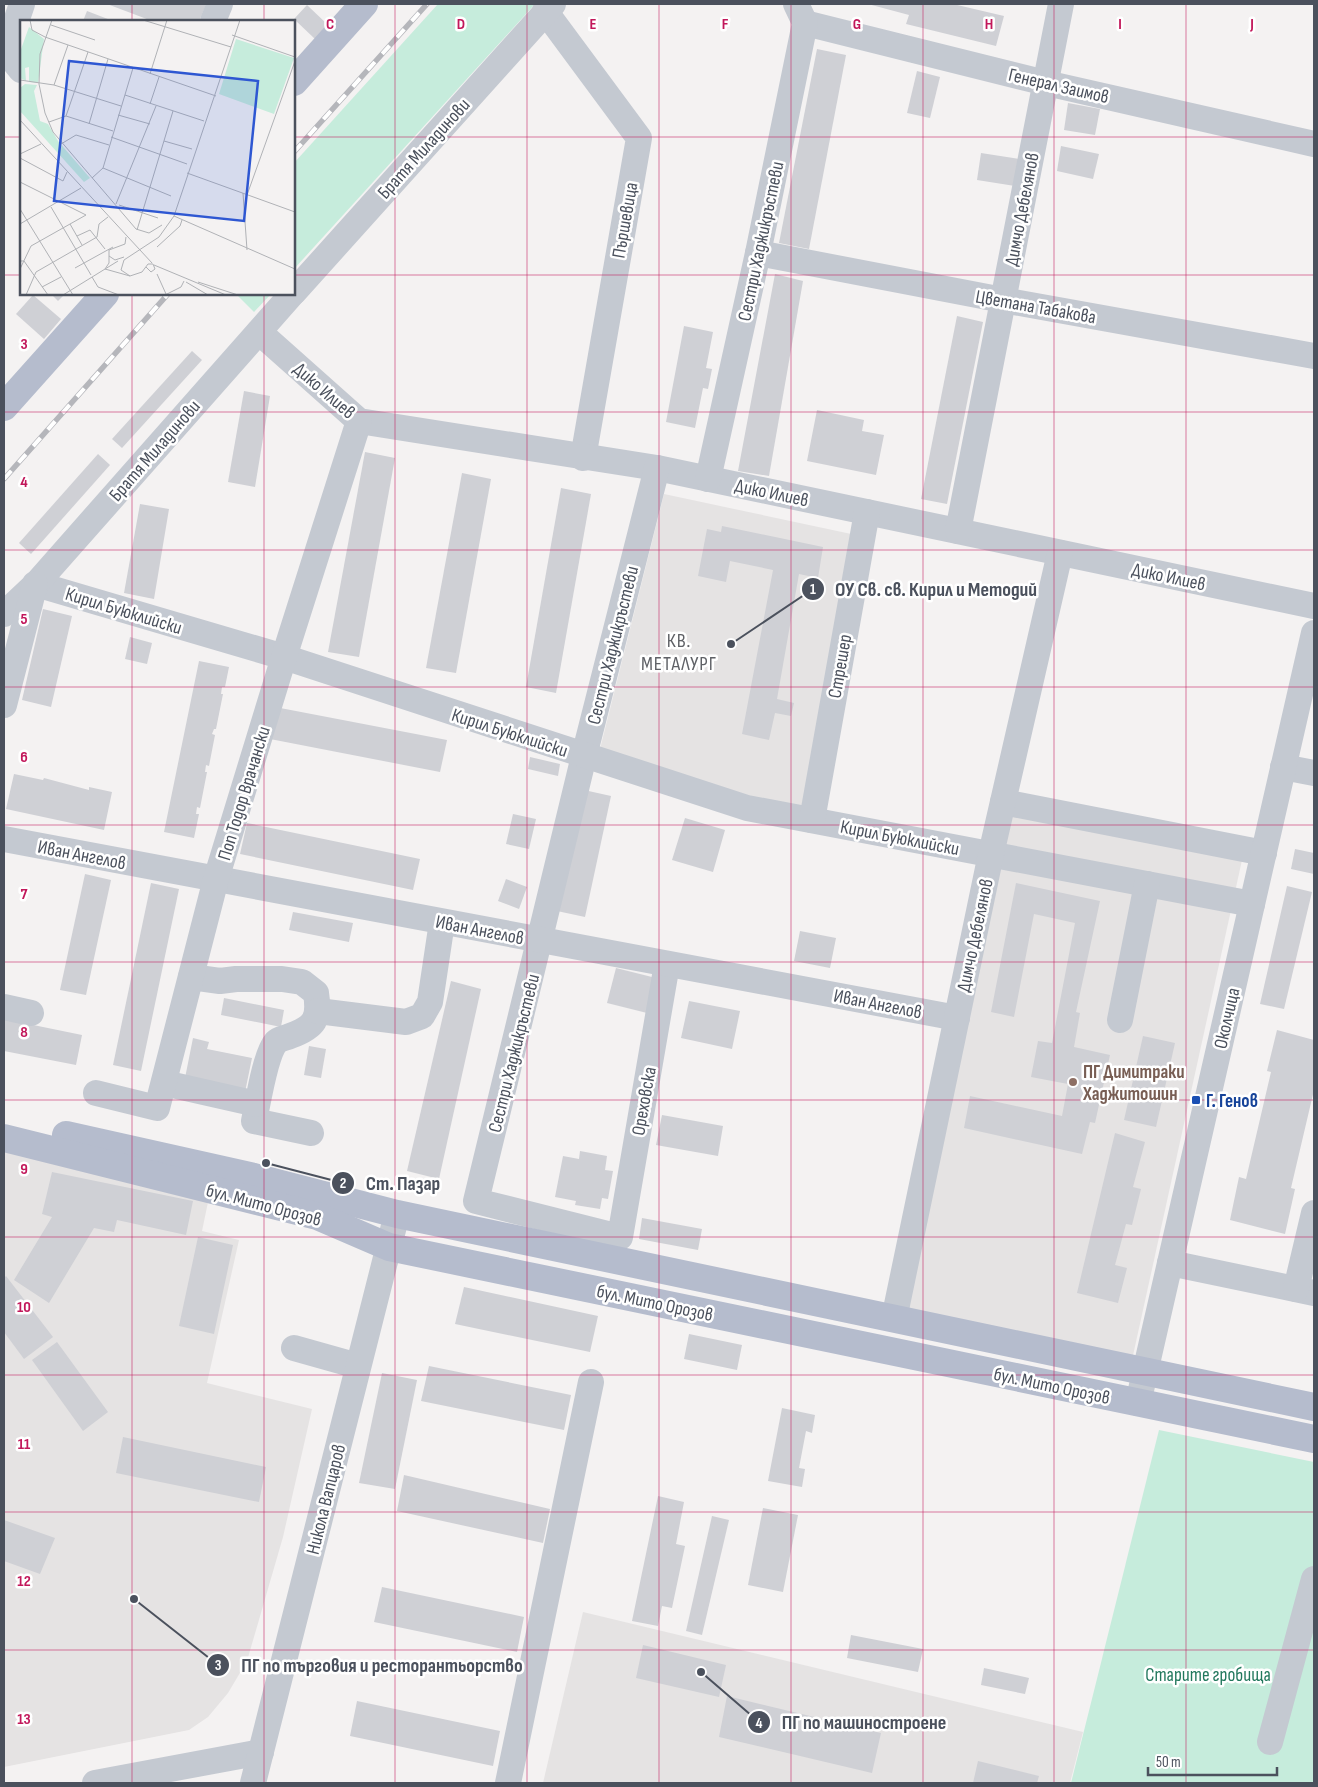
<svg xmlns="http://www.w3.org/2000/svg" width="1318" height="1787" viewBox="0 0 1318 1787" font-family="'Sofia Sans Condensed',sans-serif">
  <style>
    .education { fill: #e5e3e3 }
    .green { fill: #c6ecdc }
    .building { fill: #cfd0d5 }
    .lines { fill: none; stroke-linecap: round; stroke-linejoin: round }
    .minor { stroke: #c4c9d1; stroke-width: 26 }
    .major { stroke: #b5bccd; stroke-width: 28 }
    .rail-casing { stroke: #b5b6bb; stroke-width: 5.5 }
    .rail { stroke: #fff; stroke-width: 4; stroke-dasharray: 11; stroke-linecap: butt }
    .grid { fill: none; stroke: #c2185b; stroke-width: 1; stroke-opacity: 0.55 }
    .education-dot { fill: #8d6e63; stroke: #fff; stroke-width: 2 }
    .transit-dot { fill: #1a4fb4; stroke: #fff; stroke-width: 2 }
    .labels { text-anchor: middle; stroke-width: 5; stroke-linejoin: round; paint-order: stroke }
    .street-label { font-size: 19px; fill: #4b515d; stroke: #fff }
    .education-label { font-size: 19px; font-weight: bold; fill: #785e54; stroke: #fff; text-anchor: start }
    .transit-label { font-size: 19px; font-weight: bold; fill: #164399; stroke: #fff; text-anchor: start }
    .park-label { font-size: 19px; fill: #22785d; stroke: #fff }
    .neighbourhood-label { font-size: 20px; letter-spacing: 1px; fill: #5f6166; stroke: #fff }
    .inset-road { fill: none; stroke: #b0b2b6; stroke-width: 1 }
    .view { fill: #2e57d2; fill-opacity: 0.15; stroke: #2e57d2; stroke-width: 2.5 }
    .inset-edge { fill: none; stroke: #4b515d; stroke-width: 2.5 }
    .grid-label { font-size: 16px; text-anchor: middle; font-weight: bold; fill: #c2185b; stroke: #fff; stroke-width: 5; stroke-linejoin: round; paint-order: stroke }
    .leader { fill: none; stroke: #4b515d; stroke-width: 2 }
    .callout-dot { fill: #4b515d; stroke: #fff; stroke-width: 2 }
    .mark-label { font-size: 15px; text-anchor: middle; font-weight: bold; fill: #fff }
    .callout-label { font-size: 20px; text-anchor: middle; font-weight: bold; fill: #4b515d; stroke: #fff; stroke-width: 5; stroke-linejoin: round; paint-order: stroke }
  </style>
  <rect width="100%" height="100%" fill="#f4f2f2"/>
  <g class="education">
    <polygon points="664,494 856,535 804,810 742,795 599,753"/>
    <polygon points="1013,803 1244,851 1132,1360 904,1312"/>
    <polygon points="4,1151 208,1202 202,1231 239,1240 207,1383 312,1409 283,1537 247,1661 228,1693 208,1717 189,1730 4,1767"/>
    <polygon points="583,1612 1083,1732 1070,1783 543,1783"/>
  </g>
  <g class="green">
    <polygon points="438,4 535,4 294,269 294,163"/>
    <polygon points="236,294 271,294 254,312"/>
    <polygon points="1159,1430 1314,1462 1314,1783 1071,1783"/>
  </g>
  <g class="building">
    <polygon points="107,4 204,4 206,5 199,21 152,21"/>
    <polygon points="868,4 953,4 1004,16 996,46 906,24 909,15"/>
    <polygon points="307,5 328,25 315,39 294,19"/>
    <polygon points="87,11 113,21 83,21"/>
    <polygon points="817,49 846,55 809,249 779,243"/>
    <polygon points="917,71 940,77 930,118 907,113"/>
    <polygon points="1068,103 1100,109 1095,135 1064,130"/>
    <polygon points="1061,146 1099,154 1093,179 1057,171"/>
    <polygon points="981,153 1019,159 1015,186 977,180"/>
    <polygon points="775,274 803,281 769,476 738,471"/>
    <polygon points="51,294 65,294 58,301"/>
    <polygon points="33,295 61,319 44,339 16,314"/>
    <polygon points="957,316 983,322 947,504 921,499"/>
    <polygon points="684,326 713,332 706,368 712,369 708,389 703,388 695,428 666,422"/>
    <polygon points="192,351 202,360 122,448 112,439"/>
    <polygon points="244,391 270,396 255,487 228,482"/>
    <polygon points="817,410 864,420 862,431 884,435 876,475 807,461"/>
    <polygon points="365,452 395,458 359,657 328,652"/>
    <polygon points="98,454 110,465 31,554 19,543"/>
    <polygon points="462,473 491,479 456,673 426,668"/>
    <polygon points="561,488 591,494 556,693 526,687"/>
    <polygon points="140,504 169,509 154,599 124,593"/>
    <polygon points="722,526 823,547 818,578 799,574 777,699 794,703 791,716 775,713 769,740 742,734 773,570 730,561 726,582 698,576 707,529 721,532"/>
    <polygon points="43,609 72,616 51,707 22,700"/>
    <polygon points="130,637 152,643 147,664 125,659"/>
    <polygon points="199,661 229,667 225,687 222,687 221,694 223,694 216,729 214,729 212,734 215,735 209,766 206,765 205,772 207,772 200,808 197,807 196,814 199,814 194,838 164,832"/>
    <polygon points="275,707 447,740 440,772 270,739"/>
    <polygon points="530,757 560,764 558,776 528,769"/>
    <polygon points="14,774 43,780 44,778 89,790 89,787 112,792 104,830 6,809"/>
    <polygon points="584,790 611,796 585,917 557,911"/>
    <polygon points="513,814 536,819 529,849 506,844"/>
    <polygon points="685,818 725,830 713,872 672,860"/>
    <polygon points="247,823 420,859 413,890 240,854"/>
    <polygon points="1295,849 1314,853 1314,874 1291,869"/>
    <polygon points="85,874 111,880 86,995 60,990"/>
    <polygon points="506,879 527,887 519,909 498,901"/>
    <polygon points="151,883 179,889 141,1071 113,1065"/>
    <polygon points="1016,883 1100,901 1076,1012 1080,1013 1074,1047 1110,1055 1095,1123 1090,1122 1082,1154 964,1128 970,1096 1062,1116 1068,1084 1031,1077 1038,1041 1052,1043 1075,923 1034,914 1014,1017 991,1012"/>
    <polygon points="1287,886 1312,892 1284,1009 1260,1004"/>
    <polygon points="293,912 353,923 349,942 289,930"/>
    <polygon points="800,931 836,938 830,968 794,961"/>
    <polygon points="616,968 656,978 647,1013 607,1003"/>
    <polygon points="451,981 481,989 439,1179 407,1171"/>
    <polygon points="224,998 284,1010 281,1027 221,1015"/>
    <polygon points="689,1001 740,1011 732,1049 681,1038"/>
    <polygon points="4,1019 82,1035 76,1065 4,1051"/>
    <polygon points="1277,1030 1314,1040 1314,1090 1291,1188 1295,1189 1285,1234 1230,1220 1239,1177 1246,1179 1271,1072 1267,1071"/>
    <polygon points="1143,1036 1175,1043 1156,1127 1124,1120"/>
    <polygon points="193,1038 209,1042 207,1049 252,1058 244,1097 185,1078"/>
    <polygon points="309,1046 326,1049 321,1078 304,1075"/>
    <polygon points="662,1115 723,1126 718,1156 656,1145"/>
    <polygon points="1115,1133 1145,1142 1133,1187 1141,1189 1132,1225 1126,1224 1115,1265 1127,1268 1118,1303 1077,1293"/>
    <polygon points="580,1151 607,1156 605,1170 613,1171 608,1199 602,1198 600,1209 575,1205 576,1201 555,1197 563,1156 579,1159"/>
    <polygon points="52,1172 193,1201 186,1235 117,1220 114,1232 94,1228 49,1303 14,1280 52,1217 42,1214"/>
    <polygon points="642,1218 702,1229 698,1250 639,1239"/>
    <polygon points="198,1237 233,1245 214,1334 179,1326"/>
    <polygon points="6,1276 53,1337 24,1359 4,1332 4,1278"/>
    <polygon points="464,1287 598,1316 590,1352 455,1324"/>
    <polygon points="689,1334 742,1345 737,1370 684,1359"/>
    <polygon points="57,1342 108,1412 83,1431 32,1360"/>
    <polygon points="429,1366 571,1395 564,1430 421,1401"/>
    <polygon points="382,1373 417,1380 395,1489 359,1483"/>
    <polygon points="782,1408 815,1415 812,1433 806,1431 799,1468 805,1469 802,1487 768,1481"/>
    <polygon points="123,1437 266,1467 259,1502 116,1473"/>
    <polygon points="404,1475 550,1509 543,1543 397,1511"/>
    <polygon points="658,1496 684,1502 676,1544 685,1546 672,1608 662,1606 658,1626 632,1621"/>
    <polygon points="763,1508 798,1515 783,1592 748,1585"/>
    <polygon points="712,1516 729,1520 702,1635 686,1631"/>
    <polygon points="4,1520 55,1538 40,1574 4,1561"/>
    <polygon points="382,1587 524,1617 517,1652 374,1622"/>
    <polygon points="851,1635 923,1649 918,1672 847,1658"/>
    <polygon points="643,1645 726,1665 719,1697 636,1678"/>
    <polygon points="984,1668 1029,1678 1025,1694 981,1685"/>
    <polygon points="727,1696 881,1733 872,1773 719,1737"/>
    <polygon points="357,1701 500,1731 493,1766 350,1736"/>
    <polygon points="978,1761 1039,1776 1037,1783 973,1783"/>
  </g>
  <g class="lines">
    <g class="minor">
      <polyline points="545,11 639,138 583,458"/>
      <polyline points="213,21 220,4"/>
      <polyline points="805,23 1046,83 1314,144"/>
      <polyline points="4,49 21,70"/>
      <polyline points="4,57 22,4"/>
      <polyline points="758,253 1003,300 1314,356"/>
      <polyline points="294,292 553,4"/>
      <polyline points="259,332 359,421 657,468 1314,606"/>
      <polyline points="657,468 584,756 476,1201 620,1237 667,964"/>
      <polyline points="708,479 758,253 805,23 796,4"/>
      <polyline points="958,531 1061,4"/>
      <polyline points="36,584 284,657 747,808 1252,904"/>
      <polyline points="4,614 36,584 292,294"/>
      <polyline points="4,705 35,584"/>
      <polyline points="1283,767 1314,773"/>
      <polyline points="1003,802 1264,853"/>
      <polyline points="812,820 867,512"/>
      <polyline points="4,839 957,1018"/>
      <path d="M191 977 220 981 236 979H282L302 982 316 993C320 1019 315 1027 290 1036 286 1038 279 1039 276 1042 265 1055 258 1103 254 1121L311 1133"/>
      <polyline points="4,1007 31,1013"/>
      <polyline points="318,1011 406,1022 422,1016 430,1002 442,922"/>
      <polyline points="1120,1020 1147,884"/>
      <polyline points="164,1083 257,1104"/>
      <polyline points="96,1093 157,1108 216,879 284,657 359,421"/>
      <polyline points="1170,1263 1314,1293"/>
      <polyline points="1296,1289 1314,1213"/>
      <polyline points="894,1319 991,854 1060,553"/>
      <polyline points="294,1348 358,1366"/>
      <polyline points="1138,1403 1314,633"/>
      <polyline points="1270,1742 1314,1579"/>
      <polyline points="95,1783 261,1752"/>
      <polyline points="253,1783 397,1214"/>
      <polyline points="508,1783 591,1382"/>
    </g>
    <g class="major">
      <polyline points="294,82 364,4"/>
      <polyline points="4,407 105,294"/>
      <polyline points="66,1135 254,1177 397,1214 1314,1407"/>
      <polyline points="4,1138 317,1216 389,1247 1314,1439"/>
    </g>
    <g class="rail-casing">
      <g id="rail">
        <polyline points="294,152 427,4"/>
        <polyline points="4,479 168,294"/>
      </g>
    </g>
    <use href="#rail" class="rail"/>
  </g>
  <path class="grid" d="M132 4V21M264 4V21M395 4V1783M527 4V1783M659 4V1783M791 4V1783M923 4V1783M1054 4V1783M1186 4V1783M4 137H21M294 137H1314M4 275H21M294 275H1314M132 294V1783M264 294V1783M4 412H1314M4 550H1314M4 687H1314M4 825H1314M4 962H1314M4 1100H1314M4 1237H1314M4 1375H1314M4 1512H1314M4 1650H1314"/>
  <circle class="education-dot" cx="1073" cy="1082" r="5"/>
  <rect class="transit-dot" x="1191" y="1095" width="10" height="10" rx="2.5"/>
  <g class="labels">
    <g class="street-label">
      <text transform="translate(1059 85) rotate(13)" y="7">Генерал Заимов</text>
      <text transform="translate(423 148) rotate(-48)" y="7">Братя Миладинови</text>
      <text transform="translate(1021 209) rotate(-79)" y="7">Димчо Дебелянов</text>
      <text transform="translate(624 220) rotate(-80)" y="7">Пършевица</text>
      <text transform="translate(760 241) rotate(-78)" y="7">Сестри Хаджикръстеви</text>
      <text transform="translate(1036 306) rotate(10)" y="7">Цветана Табакова</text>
      <text transform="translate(325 390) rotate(41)" y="7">Дико Илиев</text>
      <text transform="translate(154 450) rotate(-49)" y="7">Братя Миладинови</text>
      <text transform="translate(772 492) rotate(12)" y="7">Дико Илиев</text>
      <text transform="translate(1169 576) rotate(12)" y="7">Дико Илиев</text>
      <text transform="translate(124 610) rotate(17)" y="7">Кирил Буюклийски</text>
      <text transform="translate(612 645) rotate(-76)" y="7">Сестри Хаджикръстеви</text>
      <text transform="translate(839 666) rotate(-80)" y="7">Стрешер</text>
      <text transform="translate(510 732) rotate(18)" y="7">Кирил Буюклийски</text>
      <text transform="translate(243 793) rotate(-73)" y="7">Поп Тодор Врачански</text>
      <text transform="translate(900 837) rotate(11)" y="7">Кирил Буюклийски</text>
      <text transform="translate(82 854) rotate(11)" y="7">Иван Ангелов</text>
      <text transform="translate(480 929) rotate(11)" y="7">Иван Ангелов</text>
      <text transform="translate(974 935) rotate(-78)" y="7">Димчо Дебелянов</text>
      <text transform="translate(878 1003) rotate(11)" y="7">Иван Ангелов</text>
      <text transform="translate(1226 1018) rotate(-77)" y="7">Околчица</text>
      <text transform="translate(513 1053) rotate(-76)" y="7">Сестри Хаджикръстеви</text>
      <text transform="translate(643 1101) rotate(-80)" y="7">Ореховска</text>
      <text transform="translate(264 1204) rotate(15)" y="7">бул. Мито Орозов</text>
      <text transform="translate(655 1302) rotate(12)" y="7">бул. Мито Орозов</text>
      <text transform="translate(1052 1385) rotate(12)" y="7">бул. Мито Орозов</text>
      <text transform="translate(325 1499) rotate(-76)" y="7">Никола Вапцаров</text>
    </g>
    <g class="education-label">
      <text x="1083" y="1078">ПГ Димитраки<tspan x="1083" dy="22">Хаджитошин</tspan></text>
    </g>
    <g class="transit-label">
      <text x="1206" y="1107">Г. Генов</text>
    </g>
    <g class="park-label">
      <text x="1208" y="1681">Старите гробища</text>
    </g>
    <g class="neighbourhood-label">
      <text x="679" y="647">КВ.<tspan x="679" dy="23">МЕТАЛУРГ</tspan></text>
    </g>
  </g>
  <g transform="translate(20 20)">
    <rect width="275" height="275" fill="#f4f2f2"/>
    <path d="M9 7 24 19 18 63 9 62V47L5 48 6 61 0 58V32ZM216 19 274 38 254 94 199 74ZM5 64 17 65 14 71 20 101 28 104 38 121 70 158 64 162 0 91V68Z" fill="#c6ecdc"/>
    <path class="inset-road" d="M10 0 12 10 25 17 196 76M32 0 20 34 19 64 25 93 33 112 116 209 129 213 142 205M123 0 211 27M31 5 75 20M212 15 275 37M130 54 147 0M0 60 34 65 101 86M34 65 48 25M105 75 184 101M130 84 139 57M98 95 130 104M46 96 68 32M0 100 132 243M29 102 46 96 93 111M69 104 88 39M91 117 167 144M144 121 172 129M41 124 56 115 89 125M0 134 21 124M0 138 43 161 47 152M83 148 151 176M167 153 275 192M72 158 83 148 113 48M0 162 66 195M223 173 227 230M227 175 275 41M96 184 136 86M99 185 138 198M31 187 71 255M0 189 53 275M154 196 275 249M0 204 61 168M50 204 62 225M117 210 153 91M57 216 70 210 85 229M137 227 160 206 162 200M89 236 95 240 104 237M0 241H4L28 275M134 245 206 275M55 248 93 227M0 249 11 226 66 195M85 249 110 256 122 252 128 244H133L135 249 131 252 126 247M85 249 89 243V230L105 224 106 217M137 254 146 274M110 256 101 250 104 240 139 217 154 196 220 0M72 257 78 267 99 275M166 262 188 275M178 262 218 275M22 267 41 257M6 275 16 252 77 217 79 204 88 197M43 275 98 241M145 275 161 267 164 261"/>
    <path class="view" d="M49 41 238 61 224 201 34 181Z"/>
    <rect width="275" height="275" class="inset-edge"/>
  </g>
  <g class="grid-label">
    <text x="330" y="29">C</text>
    <text x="461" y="29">D</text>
    <text x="593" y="29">E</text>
    <text x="725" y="29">F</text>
    <text x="857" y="29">G</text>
    <text x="989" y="29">H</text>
    <text x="1120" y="29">I</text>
    <text x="1252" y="29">J</text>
    <text x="24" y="349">3</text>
    <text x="24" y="487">4</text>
    <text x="24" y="624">5</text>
    <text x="24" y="762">6</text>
    <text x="24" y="899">7</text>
    <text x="24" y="1037">8</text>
    <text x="24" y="1174">9</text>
    <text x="24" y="1312">10</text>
    <text x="24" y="1449">11</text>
    <text x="24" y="1586">12</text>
    <text x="24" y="1724">13</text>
  </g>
  <path class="leader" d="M731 644L813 589M266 1163L343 1183M134 1599L218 1665M701 1672L759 1722"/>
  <g class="callout-dot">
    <circle cx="731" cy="644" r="5"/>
    <circle cx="266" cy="1163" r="5"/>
    <circle cx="134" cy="1599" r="5"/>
    <circle cx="701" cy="1672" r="5"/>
    <circle cx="813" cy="589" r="12"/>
    <circle cx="343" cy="1183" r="12"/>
    <circle cx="218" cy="1665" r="12"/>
    <circle cx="759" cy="1722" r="12"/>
  </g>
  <g class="mark-label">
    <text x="813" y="594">1</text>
    <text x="343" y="1188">2</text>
    <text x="218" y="1670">3</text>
    <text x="759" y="1728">4</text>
  </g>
  <g class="callout-label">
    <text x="936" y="596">ОУ Св. св. Кирил и Методий</text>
    <text x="403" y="1190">Ст. Пазар</text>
    <text x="382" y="1672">ПГ по търговия и ресторантьорство</text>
    <text x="864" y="1729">ПГ по машиностроене</text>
  </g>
  <rect width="1318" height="1787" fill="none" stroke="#4b515d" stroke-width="10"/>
  <path d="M1148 1767v8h129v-8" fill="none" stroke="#4b515d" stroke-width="2.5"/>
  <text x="1156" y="1767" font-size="15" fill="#4b515d" stroke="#ffffff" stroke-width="4" paint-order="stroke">50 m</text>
</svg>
